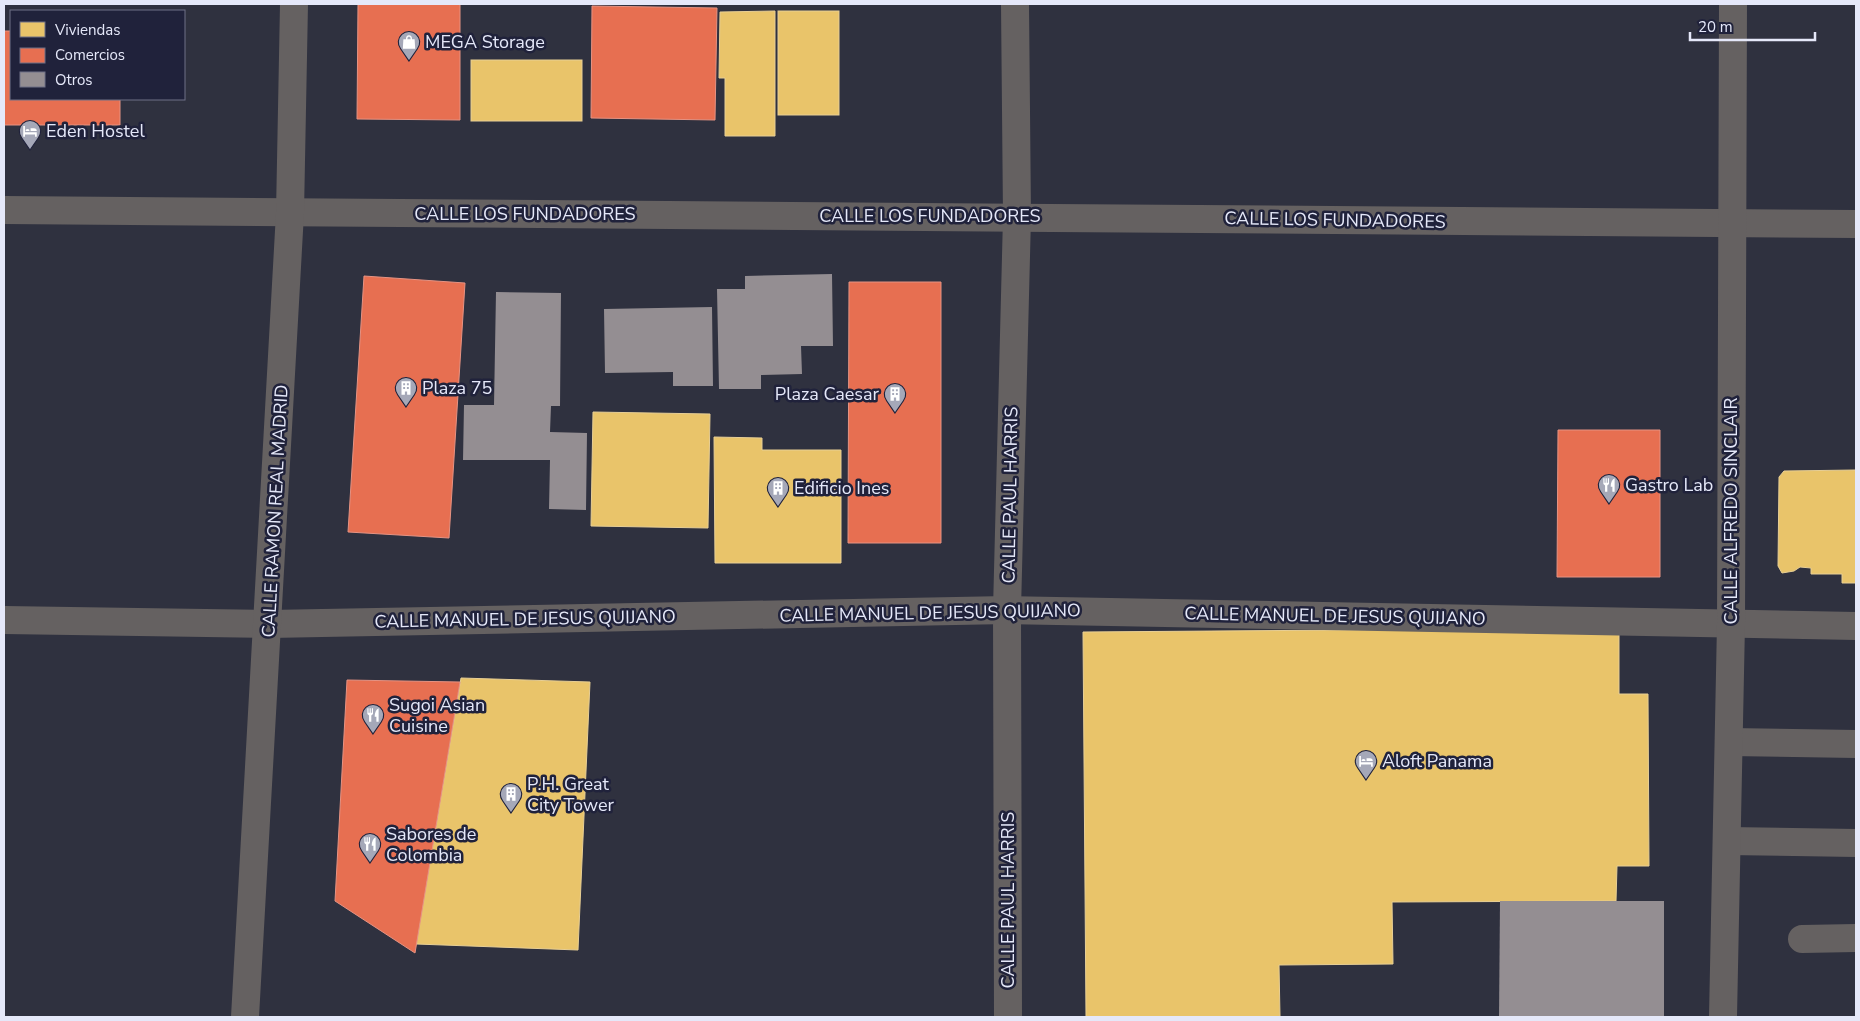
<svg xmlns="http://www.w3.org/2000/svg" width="1860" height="1021" viewBox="0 0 1860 1021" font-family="'Nunito Sans',sans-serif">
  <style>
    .homes { fill: #e9c46a; stroke: #e8cf95 }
    .shops { fill: #e76f51; stroke: #e69383 }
    .building { fill: #948e92 }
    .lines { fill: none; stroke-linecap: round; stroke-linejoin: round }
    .minor { stroke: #656161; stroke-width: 28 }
    .labels { text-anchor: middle; stroke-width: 5; stroke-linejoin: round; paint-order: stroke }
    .poi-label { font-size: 18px; fill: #e5e8f9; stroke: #20223b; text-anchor: start }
    .street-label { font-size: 18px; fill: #e5e8f9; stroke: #20223b }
  </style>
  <rect width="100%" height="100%" fill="#2f313f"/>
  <g class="homes">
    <polygon points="775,11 775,136 725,136 725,78 719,78 720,12"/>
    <rect x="778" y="11" width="61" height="104"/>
    <rect x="471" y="60" width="111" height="61"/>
    <polygon points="593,412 710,414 708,528 591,526"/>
    <polygon points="714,437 762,438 762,450 841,450 841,563 715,563"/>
    <polygon points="1856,470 1856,583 1842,583 1842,574 1811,574 1811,568 1800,567 1794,571 1782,573 1778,566 1779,477 1784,471"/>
    <polygon points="1619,628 1619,694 1648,694 1649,866 1617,866 1616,901 1392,902 1393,964 1279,965 1280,1017 1086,1017 1083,632"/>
    <polygon points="461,678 590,682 578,950 416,944"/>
  </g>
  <g class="shops">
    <polygon points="358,4 460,4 460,120 357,119"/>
    <polygon points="592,6 717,8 715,120 591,118"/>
    <polygon points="4,31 11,31 11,99 120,99 120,125 4,125"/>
    <polygon points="364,276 465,283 449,538 348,532"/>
    <polygon points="849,282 941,282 941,543 848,543"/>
    <polygon points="1558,430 1660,430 1660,577 1557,577"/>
    <polygon points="347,680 460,682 415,953 335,901"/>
  </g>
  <g class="building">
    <polygon points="832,274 833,346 801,346 802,374 761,375 761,389 719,389 717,289 745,289 745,276"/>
    <polygon points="496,292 561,293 560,406 551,406 550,432 587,433 586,510 549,509 550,460 463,460 464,405 494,405"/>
    <polygon points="712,307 713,386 673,386 673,372 605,373 604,309"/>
    <polygon points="1500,901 1664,901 1664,1017 1499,1017"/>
  </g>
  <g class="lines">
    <g class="minor">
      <polyline points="4,210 1856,224"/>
      <polyline points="4,620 269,624 1007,610 1856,626"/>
      <polyline points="1729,742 1856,744"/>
      <polyline points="1727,841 1856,843"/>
      <polyline points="1802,939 1856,938"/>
      <polyline points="245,1017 290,213 294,4"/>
      <polyline points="1008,1017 1007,610 1017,217 1015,4"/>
      <polyline points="1723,1017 1731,624 1733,4"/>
    </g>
  </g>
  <defs>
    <g id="shop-pin" transform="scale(1.125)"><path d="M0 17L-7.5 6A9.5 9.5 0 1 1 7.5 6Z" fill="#a5a8b8" stroke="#20223b"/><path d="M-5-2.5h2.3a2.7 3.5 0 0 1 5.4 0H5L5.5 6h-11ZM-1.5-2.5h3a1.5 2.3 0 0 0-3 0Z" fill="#fff"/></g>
    <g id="hotel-pin" transform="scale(1.125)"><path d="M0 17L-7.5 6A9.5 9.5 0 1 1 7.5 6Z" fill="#a5a8b8" stroke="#20223b"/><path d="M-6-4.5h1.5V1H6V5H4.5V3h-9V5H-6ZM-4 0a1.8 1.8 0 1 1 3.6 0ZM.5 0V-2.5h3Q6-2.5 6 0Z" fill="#fff"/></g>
    <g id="building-pin" transform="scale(1.125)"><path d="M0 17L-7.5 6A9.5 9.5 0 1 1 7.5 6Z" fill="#a5a8b8" stroke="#20223b"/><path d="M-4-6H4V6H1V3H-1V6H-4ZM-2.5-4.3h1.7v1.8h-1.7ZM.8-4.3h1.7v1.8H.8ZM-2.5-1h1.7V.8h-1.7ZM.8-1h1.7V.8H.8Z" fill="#fff"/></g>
    <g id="restaurant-pin" transform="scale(1.125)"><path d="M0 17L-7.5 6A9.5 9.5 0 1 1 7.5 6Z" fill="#a5a8b8" stroke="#20223b"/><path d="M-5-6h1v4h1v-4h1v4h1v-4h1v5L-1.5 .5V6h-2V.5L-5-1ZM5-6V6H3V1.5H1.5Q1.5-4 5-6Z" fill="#fff"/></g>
  </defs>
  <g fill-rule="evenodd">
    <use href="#shop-pin" x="409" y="42"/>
    <use href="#hotel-pin" x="30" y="131"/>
    <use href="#building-pin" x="406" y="388"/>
    <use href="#building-pin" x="895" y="394"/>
    <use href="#restaurant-pin" x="1609" y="485"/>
    <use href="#building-pin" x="778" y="488"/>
    <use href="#restaurant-pin" x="373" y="715"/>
    <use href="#hotel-pin" x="1366" y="761"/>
    <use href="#building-pin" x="511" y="794"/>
    <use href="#restaurant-pin" x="370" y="844"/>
  </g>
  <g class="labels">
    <g class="poi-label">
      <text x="425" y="48">MEGA Storage</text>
      <text x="46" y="137">Eden Hostel</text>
      <text x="422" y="394">Plaza 75</text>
      <text x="879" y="400" text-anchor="end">Plaza Caesar</text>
      <text x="1625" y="491">Gastro Lab</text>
      <text x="794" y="494">Edificio Ines</text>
      <text x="389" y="711">Sugoi Asian<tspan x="389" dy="21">Cuisine</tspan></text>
      <text x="1382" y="767">Aloft Panama</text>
      <text x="527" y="790">P.H. Great<tspan x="527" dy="21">City Tower</tspan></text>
      <text x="386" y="840">Sabores de<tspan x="386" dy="21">Colombia</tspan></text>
    </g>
    <g class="street-label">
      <text x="525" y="220">CALLE LOS FUNDADORES</text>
      <text x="930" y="222">CALLE LOS FUNDADORES</text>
      <text transform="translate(1335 220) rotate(1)" y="6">CALLE LOS FUNDADORES</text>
      <text transform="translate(1010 495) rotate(-89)" y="6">CALLE PAUL HARRIS</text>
      <text transform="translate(275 511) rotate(-87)" y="6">CALLE RAMON REAL MADRID</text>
      <text transform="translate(1731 511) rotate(-90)" y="6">CALLE ALFREDO SINCLAIR</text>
      <text transform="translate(930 613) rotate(-1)" y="6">CALLE MANUEL DE JESUS QUIJANO</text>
      <text transform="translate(1335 616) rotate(1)" y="6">CALLE MANUEL DE JESUS QUIJANO</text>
      <text transform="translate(525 619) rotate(-1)" y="6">CALLE MANUEL DE JESUS QUIJANO</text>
      <text transform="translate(1008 900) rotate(-90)" y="6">CALLE PAUL HARRIS</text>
    </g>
  </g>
  <rect width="1860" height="1021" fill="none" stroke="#e5e8f9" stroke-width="10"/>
  <rect x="10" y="10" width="175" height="90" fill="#20223b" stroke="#6f7187"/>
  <rect x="20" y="22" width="25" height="15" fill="#e9c46a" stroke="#6f7187"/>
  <text x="55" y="35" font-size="15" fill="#e5e8f9">Viviendas</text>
  <rect x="20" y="48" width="25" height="15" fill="#e76f51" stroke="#6f7187"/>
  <text x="55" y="60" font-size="15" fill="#e5e8f9">Comercios</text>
  <rect x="20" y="72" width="25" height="15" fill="#948e92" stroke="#6f7187"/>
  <text x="55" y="85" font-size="15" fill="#e5e8f9">Otros</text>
  <path d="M1690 32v8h125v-8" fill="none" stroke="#e5e8f9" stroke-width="2.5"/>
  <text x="1698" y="32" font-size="15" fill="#e5e8f9" stroke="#20223b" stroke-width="4" paint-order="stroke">20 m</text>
</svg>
